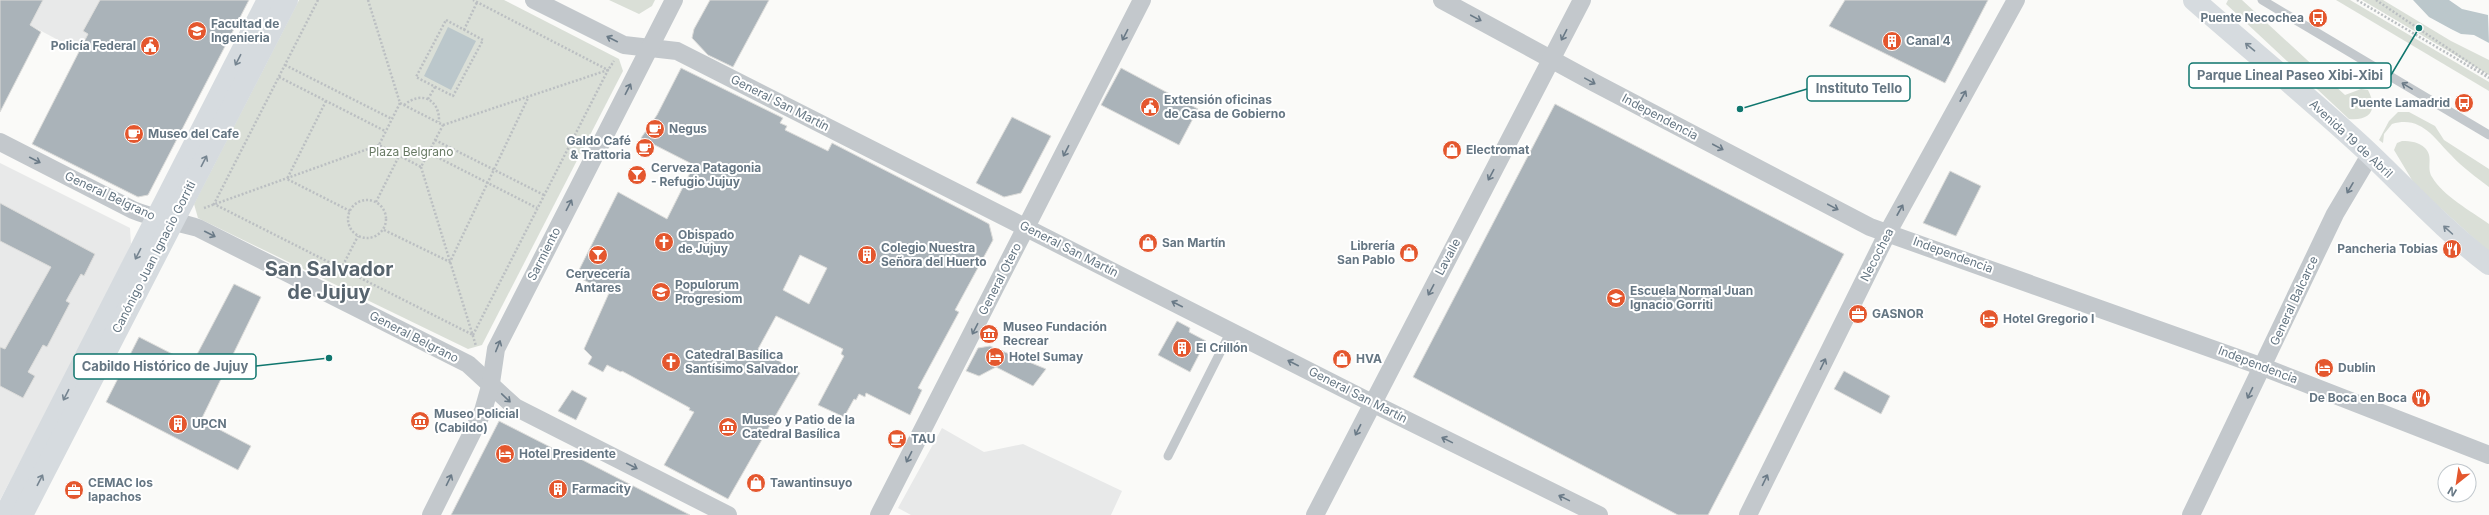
<svg xmlns="http://www.w3.org/2000/svg" width="2489" height="515" viewBox="0 0 2489 515" font-family="Inter,sans-serif">
  <style>
    .built { fill: #e8e9e9 }
    .green { fill: #dadfd7 }
    .water { fill: #bbc7cb }
    .building { fill: #aab3b9; stroke: #dcdcda; fill-rule: evenodd }
    .lines { fill: none; stroke-linecap: round; stroke-linejoin: round }
    .path { stroke: #bbbfc2; stroke-width: 2.5; stroke-dasharray: 2 2; stroke-linecap: butt }
    .lane { stroke: #c3c8cc; stroke-width: 9 }
    .street { stroke: #c3c8cc; stroke-width: 18 }
    .secondary { stroke: #d6dbdf; stroke-width: 22 }
    .primary { stroke: #d6dbdf; stroke-width: 22 }
    .oneway { stroke: #6a7a87 }
    .oneway2 { stroke: #768591 }
    .labels { text-anchor: middle; stroke-width: 4; stroke-linejoin: round; paint-order: stroke }
    .poi-label { font-size: 12px; font-weight: bold; fill: #657683; stroke: #fff; text-anchor: start }
    .street-label { font-size: 12px; fill: #657683; stroke: #fff }
    .park-label { font-size: 12px; fill: #687a64; stroke: #fff }
    .town-label { font-size: 20px; font-weight: bold; fill: #57646e; stroke: #fff }
    .leader { fill: none; stroke: #0f766e; stroke-width: 1.5 }
    .callout-dot { fill: #0f766e; stroke: #fff; stroke-width: 1.5 }
    .callout { fill: #fff; stroke: #0f766e; stroke-width: 1.5 }
    .callout-label { font-size: 13px; text-anchor: middle; font-weight: bold; fill: #657683 }
  </style>
  <rect width="100%" height="100%" fill="#fafaf8"/>
  <g class="built">
    <polygon points="43,0 100,0 83,31 199,96 191,111 30,25"/>
    <polygon points="0,163 130,228 131,244 87,335 0,500"/>
    <polygon points="942,428 984,452 1023,444 1122,491 1111,515 911,515 898,508"/>
  </g>
  <g class="green">
    <polygon points="299,0 504,0 619,59 623,71 482,345 468,349 198,218 194,204"/>
    <polygon points="609,0 655,0 652,6 639,14"/>
    <path d="M2228 0H2242L2345 95 2361 89 2368 90C2378 109 2371 121 2349 119L2226 4Z"/>
    <polygon points="2336,0 2350,0 2489,82 2489,91"/>
    <polygon points="2362,0 2383,0 2451,41 2489,60 2489,75"/>
    <path d="M2398 112H2409L2435 126 2444 140 2489 169V187C2476 177 2462 167 2451 155 2434 138 2421 115 2392 124L2384 134 2383 143 2379 140 2389 121Z"/>
    <path d="M2402 141C2411 141 2419 142 2425 148 2434 157 2426 167 2432 177 2443 196 2471 211 2489 224V252L2415 185 2394 150 2397 143Z"/>
  </g>
  <g class="water">
    <polygon points="2413,0 2449,0 2462,9 2488,15 2489,43 2474,35 2461,34 2451,29 2429,17"/>
    <polygon points="448,27 476,41 451,90 424,76"/>
  </g>
  <g class="building">
    <polygon points="0,0 43,0 30,25 41,32 0,112"/>
    <polygon points="100,0 249,0 148,195 138,197 32,144 88,34 83,31"/>
    <polygon points="710,0 769,0 733,67 708,55 692,38 694,29"/>
    <polygon points="1845,0 1988,0 1945,83 1829,26"/>
    <path d="M681 68 783 118 780 123 787 126 785 130 828 151 832 143 978 218 989 224 993 240 955 310 959 312 918 388 922 390 910 415 866 393 865 397 859 394 856 400 854 399 844 417 818 405 844 356 841 354 843 349 776 316 758 349 800 373 728 499 664 465 694 412 689 410 690 408 622 371 621 372 607 365 603 372 588 364 592 357 584 349 609 293 576 276 618 192 667 219 694 165 641 138 657 115ZM800 255 827 268 809 304 783 290Z"/>
    <polygon points="1121,68 1198,109 1179,145 1101,105"/>
    <polygon points="1555,104 1844,254 1708,515 1678,515 1413,377"/>
    <polygon points="1012,117 1051,136 1021,193 1004,197 976,183"/>
    <polygon points="1950,171 1981,186 1956,236 1923,223"/>
    <polygon points="0,203 95,254 84,276 81,274 66,301 70,303 47,347 43,345 28,372 35,376 23,398 0,386 0,347 5,349 51,267 0,241"/>
    <polygon points="234,284 261,297 201,420 251,446 238,470 106,402 139,337 192,364"/>
    <polygon points="1177,321 1190,328 1189,332 1206,341 1190,372 1158,355"/>
    <polygon points="990,346 1046,369 1033,386 996,367 979,376 966,371 978,348"/>
    <polygon points="1844,371 1890,396 1881,414 1834,389"/>
    <polygon points="572,390 587,398 576,420 558,411"/>
    <polygon points="499,421 562,453 563,450 690,515 451,515"/>
  </g>
  <g class="lines">
    <g class="path">
      <polyline points="318,0 214,204 473,335"/>
      <polyline points="368,0 400,103"/>
      <polyline points="2357,0 2489,78"/>
      <polyline points="2376,0 2489,76"/>
      <polygon points="446,20 483,40 453,96 416,77"/>
      <polyline points="464,30 477,2"/>
      <polyline points="285,65 392,119"/>
      <polyline points="279,77 385,131"/>
      <polyline points="428,99 435,87"/>
      <polyline points="326,101 287,179 350,211"/>
      <polygon points="400,103 443,125 421,167 379,145"/>
      <path d="M404 105C422 90 440 100 439 122"/>
      <polyline points="443,125 608,70 614,61"/>
      <polyline points="435,140 544,195"/>
      <polyline points="429,153 537,208"/>
      <polyline points="421,167 476,346"/>
      <circle cx="367" cy="219" r="19"/>
      <polyline points="376,202 399,156"/>
      <polyline points="204,208 379,145"/>
      <polyline points="384,230 450,262 528,98"/>
      <polyline points="341,269 358,236"/>
      <polyline points="473,335 608,70 473,0"/>
    </g>
    <g class="lane">
      <polyline points="2262,0 2489,135"/>
      <polyline points="1168,456 1231,331"/>
    </g>
    <g class="street">
      <polyline points="534,0 624,45 677,51 1372,403 1599,515"/>
      <polyline points="1442,0 1593,82 1870,227 2263,367 2489,455"/>
      <path d="M0 142 133 210C154 219 176 221 198 228L468 364 515 407 728 515"/>
      <polyline points="431,515 483,411 491,383 496,349 674,0"/>
      <polyline points="879,515 1142,0"/>
      <polyline points="1315,515 1582,0"/>
      <polyline points="1748,515 1888,232 2016,0"/>
      <polyline points="2191,515 2335,214 2370,155"/>
    </g>
    <path class="secondary" d="M2194 0C2252 51 2312 100 2369 153 2410 192 2444 230 2489 264"/>
    <g class="primary">
      <polyline points="5,515 268,0"/>
      <polyline points="22,515 287,0"/>
    </g>
  </g>
  <defs><path id="oneway-shaft" d="M-6 0H5M1.5-3L5.5 0L1.5 3" fill="none" stroke-width="1.6" stroke-linecap="round" stroke-linejoin="round"/></defs>
  <g class="oneway">
    <use href="#oneway-shaft" transform="translate(1476 18) rotate(28)"/>
    <use href="#oneway-shaft" transform="translate(1125 35) rotate(117)"/>
    <use href="#oneway-shaft" transform="translate(1564 35) rotate(117)"/>
    <use href="#oneway-shaft" transform="translate(612 39) rotate(-153)"/>
    <use href="#oneway-shaft" transform="translate(1590 81) rotate(29)"/>
    <use href="#oneway-shaft" transform="translate(2407 86) rotate(-149)"/>
    <use href="#oneway-shaft" transform="translate(628 89) rotate(-63)"/>
    <use href="#oneway-shaft" transform="translate(1963 96) rotate(-61)"/>
    <use href="#oneway-shaft" transform="translate(1718 147) rotate(28)"/>
    <use href="#oneway-shaft" transform="translate(1066 151) rotate(117)"/>
    <use href="#oneway-shaft" transform="translate(35 160) rotate(27)"/>
    <use href="#oneway-shaft" transform="translate(1491 175) rotate(118)"/>
    <use href="#oneway-shaft" transform="translate(2350 188) rotate(120)"/>
    <use href="#oneway-shaft" transform="translate(569 205) rotate(-63)"/>
    <use href="#oneway-shaft" transform="translate(1833 207) rotate(28)"/>
    <use href="#oneway-shaft" transform="translate(1900 210) rotate(-61)"/>
    <use href="#oneway-shaft" transform="translate(210 234) rotate(27)"/>
    <use href="#oneway-shaft" transform="translate(1431 290) rotate(118)"/>
    <use href="#oneway-shaft" transform="translate(1177 304) rotate(-153)"/>
    <use href="#oneway-shaft" transform="translate(975 329) rotate(117)"/>
    <use href="#oneway-shaft" transform="translate(498 346) rotate(-68)"/>
    <use href="#oneway-shaft" transform="translate(1293 363) rotate(-153)"/>
    <use href="#oneway-shaft" transform="translate(1823 364) rotate(-64)"/>
    <use href="#oneway-shaft" transform="translate(2250 393) rotate(116)"/>
    <use href="#oneway-shaft" transform="translate(506 398) rotate(44)"/>
    <use href="#oneway-shaft" transform="translate(1358 430) rotate(117)"/>
    <use href="#oneway-shaft" transform="translate(1447 440) rotate(-154)"/>
    <use href="#oneway-shaft" transform="translate(909 457) rotate(117)"/>
    <use href="#oneway-shaft" transform="translate(632 466) rotate(27)"/>
    <use href="#oneway-shaft" transform="translate(449 480) rotate(-64)"/>
    <use href="#oneway-shaft" transform="translate(1765 480) rotate(-64)"/>
    <use href="#oneway-shaft" transform="translate(1564 498) rotate(-154)"/>
  </g>
  <g class="oneway2">
    <use href="#oneway-shaft" transform="translate(2250 47) rotate(-140)"/>
    <use href="#oneway-shaft" transform="translate(238 60) rotate(117)"/>
    <use href="#oneway-shaft" transform="translate(204 161) rotate(-63)"/>
    <use href="#oneway-shaft" transform="translate(2448 230) rotate(-138)"/>
    <use href="#oneway-shaft" transform="translate(138 254) rotate(117)"/>
    <use href="#oneway-shaft" transform="translate(66 395) rotate(117)"/>
    <use href="#oneway-shaft" transform="translate(40 480) rotate(-63)"/>
  </g>
  <defs>
    <g id="bus-disc" transform="scale(1)"><circle r="9.5" fill="#e4572e" stroke="#fff"/><path d="M-5-6H5V4H4V6H2V4H-2V6H-4V4H-5ZM-3.5-4V0h7V-4ZM-3.5 1.2v1.5H-2V1.2ZM2 1.2v1.5H3.5V1.2Z" fill="#fff"/></g>
    <g id="university-disc" transform="scale(1)"><circle r="9.5" fill="#e4572e" stroke="#fff"/><path d="M0-5L7-2L0 1L-7-2ZM-4 1L0 2.5L4 1V4Q0 6-4 4Z" fill="#fff"/></g>
    <g id="building-disc" transform="scale(1)"><circle r="9.5" fill="#e4572e" stroke="#fff"/><path d="M-4-6H4V6H1V3H-1V6H-4ZM-2.5-4.3h1.7v1.8h-1.7ZM.8-4.3h1.7v1.8H.8ZM-2.5-1h1.7V.8h-1.7ZM.8-1h1.7V.8H.8Z" fill="#fff"/></g>
    <g id="civic-disc" transform="scale(1)"><circle r="9.5" fill="#e4572e" stroke="#fff"/><path d="M-.6-6.5H3V-4.5H.6V-3L4-1V1h2V6H-6V1h2V-1L-.6-3ZM-1.2 2.5V6h2.4V2.5Z" fill="#fff"/></g>
    <g id="cafe-disc" transform="scale(1)"><circle r="9.5" fill="#e4572e" stroke="#fff"/><path d="M-5.5-4.5H6V0H3Q3 3.5 0 3.5H-2.5Q-5.5 3.5-5.5 0ZM3-3.2v2h1.7v-2ZM-6 4.5H4V6H-6Z" fill="#fff"/></g>
    <g id="shop-disc" transform="scale(1)"><circle r="9.5" fill="#e4572e" stroke="#fff"/><path d="M-5-2.5h2.3a2.7 3.5 0 0 1 5.4 0H5L5.5 6h-11ZM-1.5-2.5h3a1.5 2.3 0 0 0-3 0Z" fill="#fff"/></g>
    <g id="bar-disc" transform="scale(1)"><circle r="9.5" fill="#e4572e" stroke="#fff"/><path d="M-6-5H6L.8 .8V4.5H3.5V6h-7V4.5H-.8V.8Z" fill="#fff"/></g>
    <g id="church-disc" transform="scale(1)"><circle r="9.5" fill="#e4572e" stroke="#fff"/><path d="M-1.2-6h2.4v3.5h3.3v2.4h-3.3V6h-2.4V-.1h-3.3v-2.4h3.3Z" fill="#fff"/></g>
    <g id="restaurant-disc" transform="scale(1)"><circle r="9.5" fill="#e4572e" stroke="#fff"/><path d="M-5-6h1v4h1v-4h1v4h1v-4h1v5L-1.5 .5V6h-2V.5L-5-1ZM5-6V6H3V1.5H1.5Q1.5-4 5-6Z" fill="#fff"/></g>
    <g id="school-disc" transform="scale(1)"><circle r="9.5" fill="#e4572e" stroke="#fff"/><path d="M0-5L7-2L0 1L-7-2ZM-4 1L0 2.5L4 1V4Q0 6-4 4Z" fill="#fff"/></g>
    <g id="office-disc" transform="scale(1)"><circle r="9.5" fill="#e4572e" stroke="#fff"/><path d="M-6-3h4V-5.5h4V-3h4V5H-6ZM-1-4.5V-3h2v-1.5ZM-6 0V1H6V0Z" fill="#fff"/></g>
    <g id="hotel-disc" transform="scale(1)"><circle r="9.5" fill="#e4572e" stroke="#fff"/><path d="M-6-4.5h1.5V1H6V5H4.5V3h-9V5H-6ZM-4 0a1.8 1.8 0 1 1 3.6 0ZM.5 0V-2.5h3Q6-2.5 6 0Z" fill="#fff"/></g>
    <g id="museum-disc" transform="scale(1)"><circle r="9.5" fill="#e4572e" stroke="#fff"/><path d="M0-6L6-3V-2H-6V-3ZM-5-1h2V3h-2ZM-1-1h2V3h-2ZM3-1h2V3H3ZM-6 4H6V6H-6Z" fill="#fff"/></g>
  </defs>
  <g fill-rule="evenodd">
    <use href="#bus-disc" x="2318" y="18"/>
    <use href="#university-disc" x="197" y="31"/>
    <use href="#building-disc" x="1892" y="41"/>
    <use href="#civic-disc" x="150" y="46"/>
    <use href="#bus-disc" x="2464" y="103"/>
    <use href="#civic-disc" x="1150" y="107"/>
    <use href="#cafe-disc" x="655" y="129"/>
    <use href="#cafe-disc" x="134" y="134"/>
    <use href="#cafe-disc" x="645" y="148"/>
    <use href="#shop-disc" x="1452" y="150"/>
    <use href="#bar-disc" x="637" y="175"/>
    <use href="#church-disc" x="664" y="242"/>
    <use href="#shop-disc" x="1148" y="243"/>
    <use href="#restaurant-disc" x="2452" y="249"/>
    <use href="#shop-disc" x="1409" y="253"/>
    <use href="#bar-disc" x="598" y="255"/>
    <use href="#building-disc" x="867" y="255"/>
    <use href="#university-disc" x="661" y="292"/>
    <use href="#school-disc" x="1616" y="298"/>
    <use href="#office-disc" x="1858" y="314"/>
    <use href="#hotel-disc" x="1989" y="319"/>
    <use href="#museum-disc" x="989" y="334"/>
    <use href="#building-disc" x="1182" y="348"/>
    <use href="#hotel-disc" x="995" y="357"/>
    <use href="#shop-disc" x="1342" y="359"/>
    <use href="#church-disc" x="671" y="362"/>
    <use href="#hotel-disc" x="2324" y="368"/>
    <use href="#restaurant-disc" x="2421" y="398"/>
    <use href="#museum-disc" x="420" y="421"/>
    <use href="#building-disc" x="178" y="424"/>
    <use href="#museum-disc" x="728" y="427"/>
    <use href="#cafe-disc" x="897" y="439"/>
    <use href="#hotel-disc" x="505" y="454"/>
    <use href="#shop-disc" x="756" y="483"/>
    <use href="#building-disc" x="558" y="489"/>
    <use href="#office-disc" x="74" y="490"/>
  </g>
  <g class="labels">
    <g class="poi-label">
      <text x="2304" y="22" text-anchor="end">Puente Necochea</text>
      <text x="211" y="28">Facultad de<tspan x="211" dy="14">Ingenieria</tspan></text>
      <text x="1906" y="45">Canal 4</text>
      <text x="136" y="50" text-anchor="end">Policía Federal</text>
      <text x="1164" y="104">Extensión oficinas<tspan x="1164" dy="14">de Casa de Gobierno</tspan></text>
      <text x="2450" y="107" text-anchor="end">Puente Lamadrid</text>
      <text x="669" y="133">Negus</text>
      <text x="148" y="138">Museo del Cafe</text>
      <text x="631" y="145" text-anchor="end">Galdo Café<tspan x="631" dy="14">&amp; Trattoria</tspan></text>
      <text x="1466" y="154">Electromat</text>
      <text x="651" y="172">Cerveza Patagonia<tspan x="651" dy="14">- Refugio Jujuy</tspan></text>
      <text x="678" y="239">Obispado<tspan x="678" dy="14">de Jujuy</tspan></text>
      <text x="1162" y="247">San Martín</text>
      <text x="1395" y="250" text-anchor="end">Librería<tspan x="1395" dy="14">San Pablo</tspan></text>
      <text x="881" y="252">Colegio Nuestra<tspan x="881" dy="14">Señora del Huerto</tspan></text>
      <text x="2438" y="253" text-anchor="end">Pancheria Tobias</text>
      <text x="598" y="278" text-anchor="middle">Cervecería<tspan x="598" dy="14">Antares</tspan></text>
      <text x="675" y="289">Populorum<tspan x="675" dy="14">Progresiom</tspan></text>
      <text x="1630" y="295">Escuela Normal Juan<tspan x="1630" dy="14">Ignacio Gorriti</tspan></text>
      <text x="1872" y="318">GASNOR</text>
      <text x="2003" y="323">Hotel Gregorio I</text>
      <text x="1003" y="331">Museo Fundación<tspan x="1003" dy="14">Recrear</tspan></text>
      <text x="1196" y="352">El Crillón</text>
      <text x="685" y="359">Catedral Basílica<tspan x="685" dy="14">Santísimo Salvador</tspan></text>
      <text x="1009" y="361">Hotel Sumay</text>
      <text x="1356" y="363">HVA</text>
      <text x="2338" y="372">Dublin</text>
      <text x="2407" y="402" text-anchor="end">De Boca en Boca</text>
      <text x="434" y="418">Museo Policial<tspan x="434" dy="14">(Cabildo)</tspan></text>
      <text x="742" y="424">Museo y Patio de la<tspan x="742" dy="14">Catedral Basílica</tspan></text>
      <text x="192" y="428">UPCN</text>
      <text x="911" y="443">TAU</text>
      <text x="519" y="458">Hotel Presidente</text>
      <text x="88" y="487">CEMAC los<tspan x="88" dy="14">lapachos</tspan></text>
      <text x="770" y="487">Tawantinsuyo</text>
      <text x="572" y="493">Farmacity</text>
    </g>
    <g class="street-label">
      <text transform="translate(780 103) rotate(27)" y="4">General San Martín</text>
      <text transform="translate(1660 117) rotate(28)" y="4">Independencia</text>
      <text transform="translate(2351 139) rotate(43)" y="4">Avenida 19 de Abril</text>
      <text transform="translate(110 196) rotate(25)" y="4">General Belgrano</text>
      <text transform="translate(1069 249) rotate(27)" y="4">General San Martín</text>
      <text transform="translate(544 254) rotate(-63)" y="4">Sarmiento</text>
      <text transform="translate(1877 255) rotate(-63)" y="4">Necochea</text>
      <text transform="translate(1953 255) rotate(20)" y="4">Independencia</text>
      <text transform="translate(154 257) rotate(-63)" y="4">Canónigo Juan Ignacio Gorriti</text>
      <text transform="translate(1448 257) rotate(-62)" y="4">Lavalle</text>
      <text transform="translate(1000 279) rotate(-63)" y="4">General Otero</text>
      <text transform="translate(2294 301) rotate(-65)" y="4">General Balcarce</text>
      <text transform="translate(414 337) rotate(27)" y="4">General Belgrano</text>
      <text transform="translate(2258 365) rotate(21)" y="4">Independencia</text>
      <text transform="translate(1358 395) rotate(27)" y="4">General San Martín</text>
    </g>
    <g class="park-label">
      <text x="411" y="156">Plaza Belgrano</text>
    </g>
    <g class="town-label">
      <text x="329" y="276">San Salvador<tspan x="329" dy="23">de Jujuy</tspan></text>
    </g>
  </g>
  <path class="leader" d="M2419 28L2391 75M1740 109L1807 89M329 358L256 366"/>
  <g class="callout-dot">
    <circle cx="2419" cy="28" r="4"/>
    <circle cx="1740" cy="109" r="4"/>
    <circle cx="329" cy="358" r="4"/>
  </g>
  <g class="callout">
    <rect x="2189" y="63" width="202" height="25" rx="4"/>
    <rect x="1807" y="76" width="103" height="25" rx="4"/>
    <rect x="74" y="354" width="182" height="25" rx="4"/>
  </g>
  <g class="callout-label">
    <text x="2290" y="80">Parque Lineal Paseo Xibi-Xibi</text>
    <text x="1859" y="93">Instituto Tello</text>
    <text x="165" y="371">Cabildo Histórico de Jujuy</text>
  </g>
  <g transform="translate(2457 483) rotate(210)"><circle r="19" fill="#ffffff" stroke="#c1c8cd"/>
  <path d="M0-3L7 15L0 10L-7 15Z" fill="#e4572e"/>
  <text y="-6" font-size="11" font-weight="bold" text-anchor="middle" fill="#657683">N</text>
  </g>
</svg>
